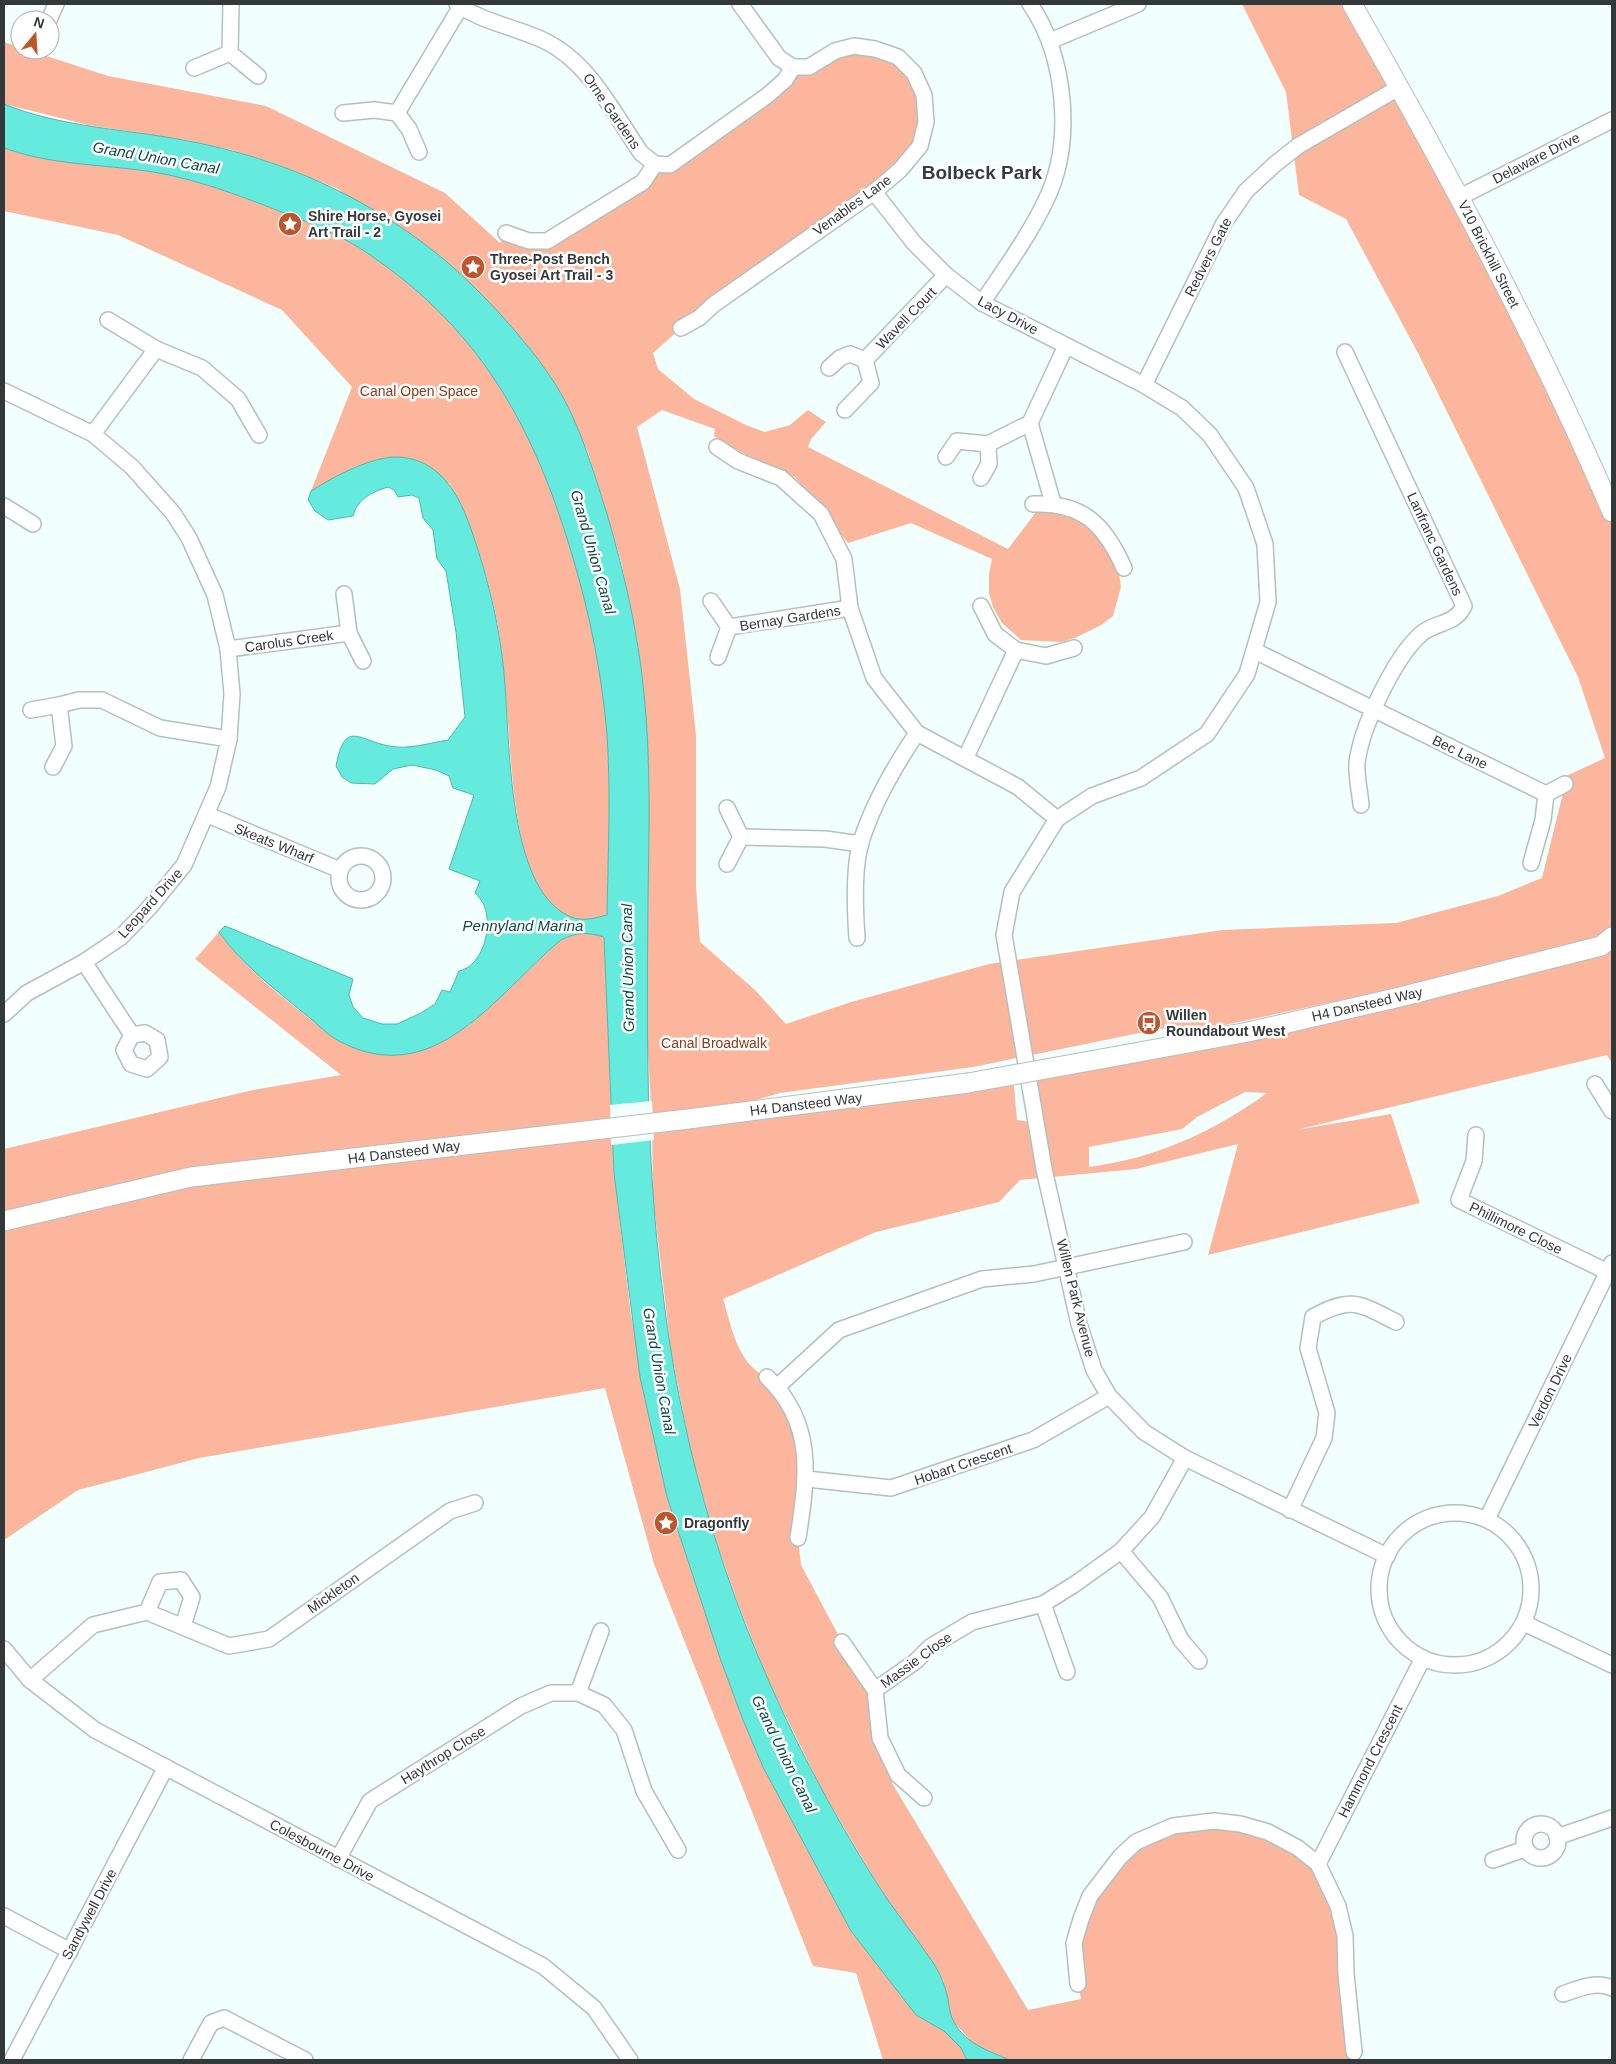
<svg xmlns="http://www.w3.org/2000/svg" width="1616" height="2064" viewBox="0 0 1616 2064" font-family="Arial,sans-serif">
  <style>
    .green { fill: #fbb69d; fill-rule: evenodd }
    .water { fill: #64ebde; stroke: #55b5ac }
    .pier { fill: #f1fffd }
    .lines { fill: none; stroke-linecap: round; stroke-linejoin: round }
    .minor-casing { stroke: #b2c0be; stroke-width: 18 }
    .tertiary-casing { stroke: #b2c0be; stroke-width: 21 }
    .minor { stroke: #fff; stroke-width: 15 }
    .tertiary { stroke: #fff; stroke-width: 19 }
    .tertiary-bridge-casing { stroke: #b2c0be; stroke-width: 21; stroke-linecap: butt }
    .tertiary-bridge { stroke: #fff; stroke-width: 19 }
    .labels { text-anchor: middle; stroke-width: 5; stroke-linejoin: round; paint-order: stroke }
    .street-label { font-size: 14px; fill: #333838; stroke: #fff }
    .poi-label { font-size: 14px; font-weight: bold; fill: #333838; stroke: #fff; text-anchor: start }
    .park-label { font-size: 14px; fill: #8b3a19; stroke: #fff }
    .water-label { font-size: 15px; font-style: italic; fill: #0b4944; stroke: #fff }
    .district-label { font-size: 19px; font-weight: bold; fill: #323d3c; stroke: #fff }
  </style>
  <rect width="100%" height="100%" fill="#f1fffd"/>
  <g class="green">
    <path d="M1242 4H1352L1612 512V929L1600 937 1408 986 1220 1026 1159 1029 973 1067 780 1093 701 1116 1013 1075 1017 1120 1037 1123 1029 1072 1601 946 1612 949V1063L1607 1055 1296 1130 1391 1114 1420 1203 1208 1255 1238 1144 1136 1169 1020 1180 999 1202 876 1232 723 1299C732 1327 737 1364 767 1377L804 1448 798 1538 801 1565 842 1642 875 1690 898 1775 892 1783 1028 2010 1081 1999 1078 1984 1081 1919 1136 1842 1214 1821 1298 1848 1338 1906 1354 2051 1357 2060H1010L976 2046 952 2021 943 1980 934 1964 893 1910 824 1794 767 1678 736 1598 713 1532 691 1453 671 1351 653 1197 652 1123 647 1034 649 782 644 690 638 644 621 561 588 452 571 415 551 377 532 352 455 269 336 188 270 162 232 150 191 141 88 125 4 104V42L20 47V50H28L108 76 266 106 445 193 500 243 506 233 547 241 655 164 670 165 768 95 835 51 875 49 914 73 926 122 900 170 681 328 653 353 658 369 694 399 746 425 765 432 790 425 808 410 826 422 811 439 808 447 1008 549 1036 512 1050 509 1080 518 1097 531 1118 565 1121 587 1113 616 1101 625 1075 638 1061 642 1021 640 1002 623 993 607 989 593V574L992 559 911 523 848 543 795 477 732 448 714 436 715 429 662 410 637 427 680 589 696 735V887L700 942 755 990 786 1024 851 1002 989 964 1223 930 1396 923 1498 896 1542 878 1565 785 1564 777 1605 758 1578 677 1418 353 1346 219 1299 195 1286 92ZM1245 1092 1267 1093C1213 1132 1156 1158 1089 1167V1147L1182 1129 1197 1117Z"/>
    <path d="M4 148C46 163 87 164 131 169 170 173 207 184 245 198 279 211 327 228 358 247 478 324 534 425 573 558 590 615 602 675 607 735 611 795 608 855 607 915 602 916 595 920 589 920 514 923 513 774 508 723 505 686 503 648 495 611 485 566 471 523 449 483L357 466 311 491 352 387 282 310 118 235 4 211Z"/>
    <path d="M219 932C248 974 298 1009 338 1041L467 1027 561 940C576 932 587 932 604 937L614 1173 631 1315 667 1497 720 1658 743 1720 764 1767 851 1931 916 2015 944 2031 961 2048 967 2060H883L856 1973 813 1966 654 1564 605 1388 199 1458 78 1490 4 1540V1149L253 1090 341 1075 195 959Z"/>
  </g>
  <path class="water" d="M4 104C60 127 124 129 183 140 284 158 378 201 455 269 490 301 525 339 552 379 579 420 592 467 607 514 624 572 638 632 644 693 651 762 649 831 648 900 647 1014 646 1128 657 1241 663 1298 670 1355 682 1410 716 1578 785 1738 876 1882 893 1910 914 1934 932 1961 939 1972 944 1982 947 1995 949 2003 949 2011 952 2018 962 2042 988 2051 1010 2060H967L961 2048 944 2031 916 2015 851 1931 763 1767 743 1720 720 1658 667 1497 640 1377 614 1173 604 937C587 932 576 932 561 940 496 994 435 1092 339 1041 327 1035 317 1023 306 1015 276 990 241 964 219 932L225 926 353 979 349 995 353 1007 363 1018 382 1024H397L421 1013 435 1004 442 990 450 992 459 971C483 966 493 927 484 905 482 901 478 896 475 893L480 881 449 869 474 795 453 788 449 776 436 770 412 765 393 769 375 784 351 783 342 777 336 766C345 719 358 740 389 746 408 750 429 743 448 740L465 717 456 632 446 571 437 559 433 530 423 518 419 498 412 495 398 497 394 490 388 487C372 492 357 499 353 516L328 520 315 511 308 500 311 491C333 477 372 456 398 457 441 459 460 496 472 532 487 575 498 619 503 664 511 726 503 889 571 917 583 922 596 918 607 915 608 855 611 794 607 735 602 675 590 615 573 558 534 425 478 324 358 247 327 228 279 211 245 198 207 184 170 173 131 169 87 164 46 163 4 148Z"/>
  <polygon class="pier" points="652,1101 654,1140 611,1145 610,1105"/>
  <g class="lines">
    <g class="minor-casing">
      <g id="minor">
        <path d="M457 4C484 23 516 27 545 41 590 63 614 114 641 153L655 164 670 165 768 95 785 80 793 67"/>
        <polyline points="740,4 779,58 793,67"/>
        <polyline points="49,20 56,4"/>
        <polyline points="1050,41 1138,4"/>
        <polyline points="230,53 231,4"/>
        <polyline points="194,68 230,53 258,76"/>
        <polyline points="343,113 374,110 397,113 409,129 419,152"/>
        <polyline points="397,113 461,6"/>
        <polyline points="874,192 914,243 946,275 982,303 1144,385 1182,408 1210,435 1246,488 1265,544 1268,602 1247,674 1207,734 1141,778 1092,796 1057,819 1012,892 1004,935 1044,1169 1079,1324 1094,1370 1109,1396 1144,1432 1185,1458 1387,1556"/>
        <polyline points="1460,197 1612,120"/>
        <polyline points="506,233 529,241 547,241 643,182 655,164"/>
        <path d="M982 303C1004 270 1029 236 1046 200 1074 143 1066 56 1030 4"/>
        <polyline points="681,328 699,318 713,305 874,192 900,170 920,146 926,122 924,95 914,73 898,57 875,49 854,46 835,51 809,67 793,67"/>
        <polyline points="156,349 202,368 238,399 259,435"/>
        <path d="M1345 352 1464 606C1454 626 1436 621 1421 634 1394 658 1361 728 1357 763 1356 776 1360 792 1361 805"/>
        <polyline points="865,360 946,275"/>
        <polyline points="829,368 840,358 850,354 865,360 871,383 845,410"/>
        <polyline points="1144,385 1224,223 1246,191 1274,165 1298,146 1400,87"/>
        <polyline points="4,391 93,434 132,467 173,513 189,538 215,595 228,649 232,694 229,739 218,787 184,865 149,908 121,937 84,962 27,993 4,1014"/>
        <polyline points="93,434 156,349 108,320"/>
        <polyline points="717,447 738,461 781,478 821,514 844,559 850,608 874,678 917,733 1018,787 1057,819"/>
        <polyline points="946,457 957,441 988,444 1030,423"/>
        <polyline points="981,478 989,464 988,444"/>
        <polyline points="1053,503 1030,423 1066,346"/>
        <path d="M1033 504C1083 502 1105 525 1124 568"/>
        <polyline points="4,506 33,524"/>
        <polyline points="711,601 729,627 718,657"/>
        <polyline points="981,606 995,634 1016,650 1046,656 1074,648"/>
        <polyline points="729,627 850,608"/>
        <polyline points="349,633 363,661"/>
        <polyline points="228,649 349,633 344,594"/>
        <polyline points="1255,651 1546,794"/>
        <polyline points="59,705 79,700 102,700 160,728 229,739"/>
        <polyline points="31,710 59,705 64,746 53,767"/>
        <polyline points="966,757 1016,650"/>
        <polyline points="208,815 340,870"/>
        <polyline points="741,837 825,839 861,844"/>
        <circle cx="361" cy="878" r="22"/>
        <polyline points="1531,863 1543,820 1546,794 1565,784"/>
        <polyline points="727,864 741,837 727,808"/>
        <path d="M857 938C855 910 853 869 861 842 873 803 894 767 917 733"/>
        <polyline points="84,962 132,1035 124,1050 131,1064 147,1069 160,1057 157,1040 145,1033 132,1035"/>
        <polyline points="1595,1084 1612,1111"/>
        <polyline points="1476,1135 1474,1161 1459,1200 1612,1274"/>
        <path d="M767 1377C816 1424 807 1478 798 1538"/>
        <polyline points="777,1387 839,1330 982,1279 1034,1274 1184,1242"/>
        <polyline points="807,1479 891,1488 1033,1440 1109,1396"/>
        <path d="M1290 1510 1324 1438 1327 1413 1308 1348 1313 1317C1351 1296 1359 1303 1396 1322"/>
        <circle cx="1455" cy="1589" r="76"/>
        <polyline points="1487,1519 1612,1263"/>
        <polyline points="1121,1551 1160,1597 1181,1640 1199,1661"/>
        <polyline points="1043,1604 1067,1672"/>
        <polyline points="147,1612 160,1582 181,1580 192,1597 183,1626"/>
        <polyline points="1524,1623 1612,1665"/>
        <polyline points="842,1642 875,1690 880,1738 898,1775 924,1798"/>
        <polyline points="4,1649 30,1680 95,1730 543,1966 594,2008 630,2060"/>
        <polyline points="30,1680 93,1625 147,1612 229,1646 269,1639 450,1511 475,1503"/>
        <polyline points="875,1690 916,1661 930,1647 972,1622 1043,1604 1075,1584 1121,1551 1152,1517 1185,1458"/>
        <polyline points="578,1693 601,1631"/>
        <circle cx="1541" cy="1841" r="17"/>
        <polyline points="1557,1837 1612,1818"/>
        <polyline points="338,1859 370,1801 521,1706 551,1693 578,1693 604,1705 624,1730 644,1791 678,1850"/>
        <polyline points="1493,1860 1525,1849"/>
        <polyline points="1318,1864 1423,1658"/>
        <polyline points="4,1916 70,1951"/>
        <polyline points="1078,1984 1074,1943 1081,1919 1090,1896 1120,1857 1136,1842 1173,1826 1214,1821 1240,1824 1268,1832 1298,1848 1318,1864 1338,1906 1345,1936 1346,1974 1354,2052"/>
        <path d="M1563 1994C1580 1988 1596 1981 1612 1988"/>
        <polyline points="12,2060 166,1767"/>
        <polyline points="191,2060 211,2023 224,2018 305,2060"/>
      </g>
    </g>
    <g class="tertiary-casing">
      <g id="tertiary">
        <path d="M1352 4C1446 169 1537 337 1612 512"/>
        <polyline points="1112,1057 1248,1032 1400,997 1601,946 1612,937"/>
        <polyline points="4,1221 191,1177 688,1119 968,1083"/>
      </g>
    </g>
    <use href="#minor" class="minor"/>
    <use href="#tertiary" class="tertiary"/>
    <g class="tertiary-bridge-casing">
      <polyline id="tertiary-bridge" points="968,1083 1112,1057"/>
    </g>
    <use href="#tertiary-bridge" class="tertiary-bridge"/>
  </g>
  <defs>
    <g id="sight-disc" transform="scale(1.25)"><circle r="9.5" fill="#bd562c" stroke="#fff"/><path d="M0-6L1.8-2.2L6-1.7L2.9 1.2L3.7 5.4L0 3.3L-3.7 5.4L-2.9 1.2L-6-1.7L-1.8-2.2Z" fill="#fff"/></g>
    <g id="bus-disc" transform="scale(1.25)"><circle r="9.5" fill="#bd562c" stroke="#fff"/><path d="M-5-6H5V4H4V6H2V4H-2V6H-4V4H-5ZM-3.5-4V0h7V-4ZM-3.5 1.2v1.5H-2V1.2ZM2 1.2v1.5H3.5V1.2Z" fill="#fff"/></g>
  </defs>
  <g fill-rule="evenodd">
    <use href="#sight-disc" x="290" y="224"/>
    <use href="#sight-disc" x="473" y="267"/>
    <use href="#bus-disc" x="1149" y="1023"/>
    <use href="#sight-disc" x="666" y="1523"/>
  </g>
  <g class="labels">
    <g class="street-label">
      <text transform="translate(612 111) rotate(55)" y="5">Orne Gardens</text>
      <text transform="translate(1536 158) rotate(-27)" y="5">Delaware Drive</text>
      <text transform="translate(852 205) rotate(-36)" y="5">Venables Lane</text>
      <text transform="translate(1489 254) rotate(63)" y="5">V10 Brickhill Street</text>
      <text transform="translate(1208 257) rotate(-63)" y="5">Redvers Gate</text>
      <text transform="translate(1008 315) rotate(28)" y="5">Lacy Drive</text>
      <text transform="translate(906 318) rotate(-46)" y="5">Wavell Court</text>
      <text transform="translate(1435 544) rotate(65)" y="5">Lanfranc Gardens</text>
      <text transform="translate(790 618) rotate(-9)" y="5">Bernay Gardens</text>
      <text transform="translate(289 641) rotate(-8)" y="5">Carolus Creek</text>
      <text transform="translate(1460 752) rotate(26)" y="5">Bec Lane</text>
      <text transform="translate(274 843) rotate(22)" y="5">Skeats Wharf</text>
      <text transform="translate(150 903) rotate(-48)" y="5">Leopard Drive</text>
      <text transform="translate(1367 1004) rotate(-13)" y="5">H4 Dansteed Way</text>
      <text transform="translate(806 1104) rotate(-7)" y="5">H4 Dansteed Way</text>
      <text transform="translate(404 1152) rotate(-7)" y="5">H4 Dansteed Way</text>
      <text transform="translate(1516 1228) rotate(26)" y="5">Phillimore Close</text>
      <text transform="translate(1076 1298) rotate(76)" y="5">Willen Park Avenue</text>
      <text transform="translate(1550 1391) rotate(-64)" y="5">Verdon Drive</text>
      <text transform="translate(963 1464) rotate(-19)" y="5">Hobart Crescent</text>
      <text transform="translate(333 1593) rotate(-35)" y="5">Mickleton</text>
      <text transform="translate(916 1660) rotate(-36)" y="5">Massie Close</text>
      <text transform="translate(443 1755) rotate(-32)" y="5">Haythrop Close</text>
      <text transform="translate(1370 1761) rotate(-63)" y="5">Hammond Crescent</text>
      <text transform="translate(322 1850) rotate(28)" y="5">Colesbourne Drive</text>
      <text transform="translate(89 1914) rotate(-62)" y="5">Sandywell Drive</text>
    </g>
    <g class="poi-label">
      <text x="308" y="221">Shire Horse, Gyosei<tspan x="308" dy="16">Art Trail - 2</tspan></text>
      <text x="490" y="264">Three-Post Bench<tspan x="490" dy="16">Gyosei Art Trail - 3</tspan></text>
      <text x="1166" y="1020">Willen<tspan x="1166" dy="16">Roundabout West</tspan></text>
      <text x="684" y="1528">Dragonfly</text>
    </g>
    <g class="park-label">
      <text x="419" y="396">Canal Open Space</text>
      <text x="714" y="1048">Canal Broadwalk</text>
    </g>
    <g class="water-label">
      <text transform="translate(156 158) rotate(10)" y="5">Grand Union Canal</text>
      <text transform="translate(593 552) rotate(74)" y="5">Grand Union Canal</text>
      <text x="523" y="931">Pennyland Marina</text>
      <text transform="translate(628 968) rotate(-91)" y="5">Grand Union Canal</text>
      <text transform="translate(659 1371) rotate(80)" y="5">Grand Union Canal</text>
      <text transform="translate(784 1754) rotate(64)" y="5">Grand Union Canal</text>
    </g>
    <g class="district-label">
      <text x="982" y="179">Bolbeck Park</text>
    </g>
  </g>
  <rect width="1616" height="2064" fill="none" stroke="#333838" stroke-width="10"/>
  <g transform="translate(35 35) rotate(18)"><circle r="24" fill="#ffffff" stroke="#adafaf"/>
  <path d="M0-4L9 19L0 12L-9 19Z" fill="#bd562c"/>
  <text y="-8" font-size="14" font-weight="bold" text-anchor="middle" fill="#333838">N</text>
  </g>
</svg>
